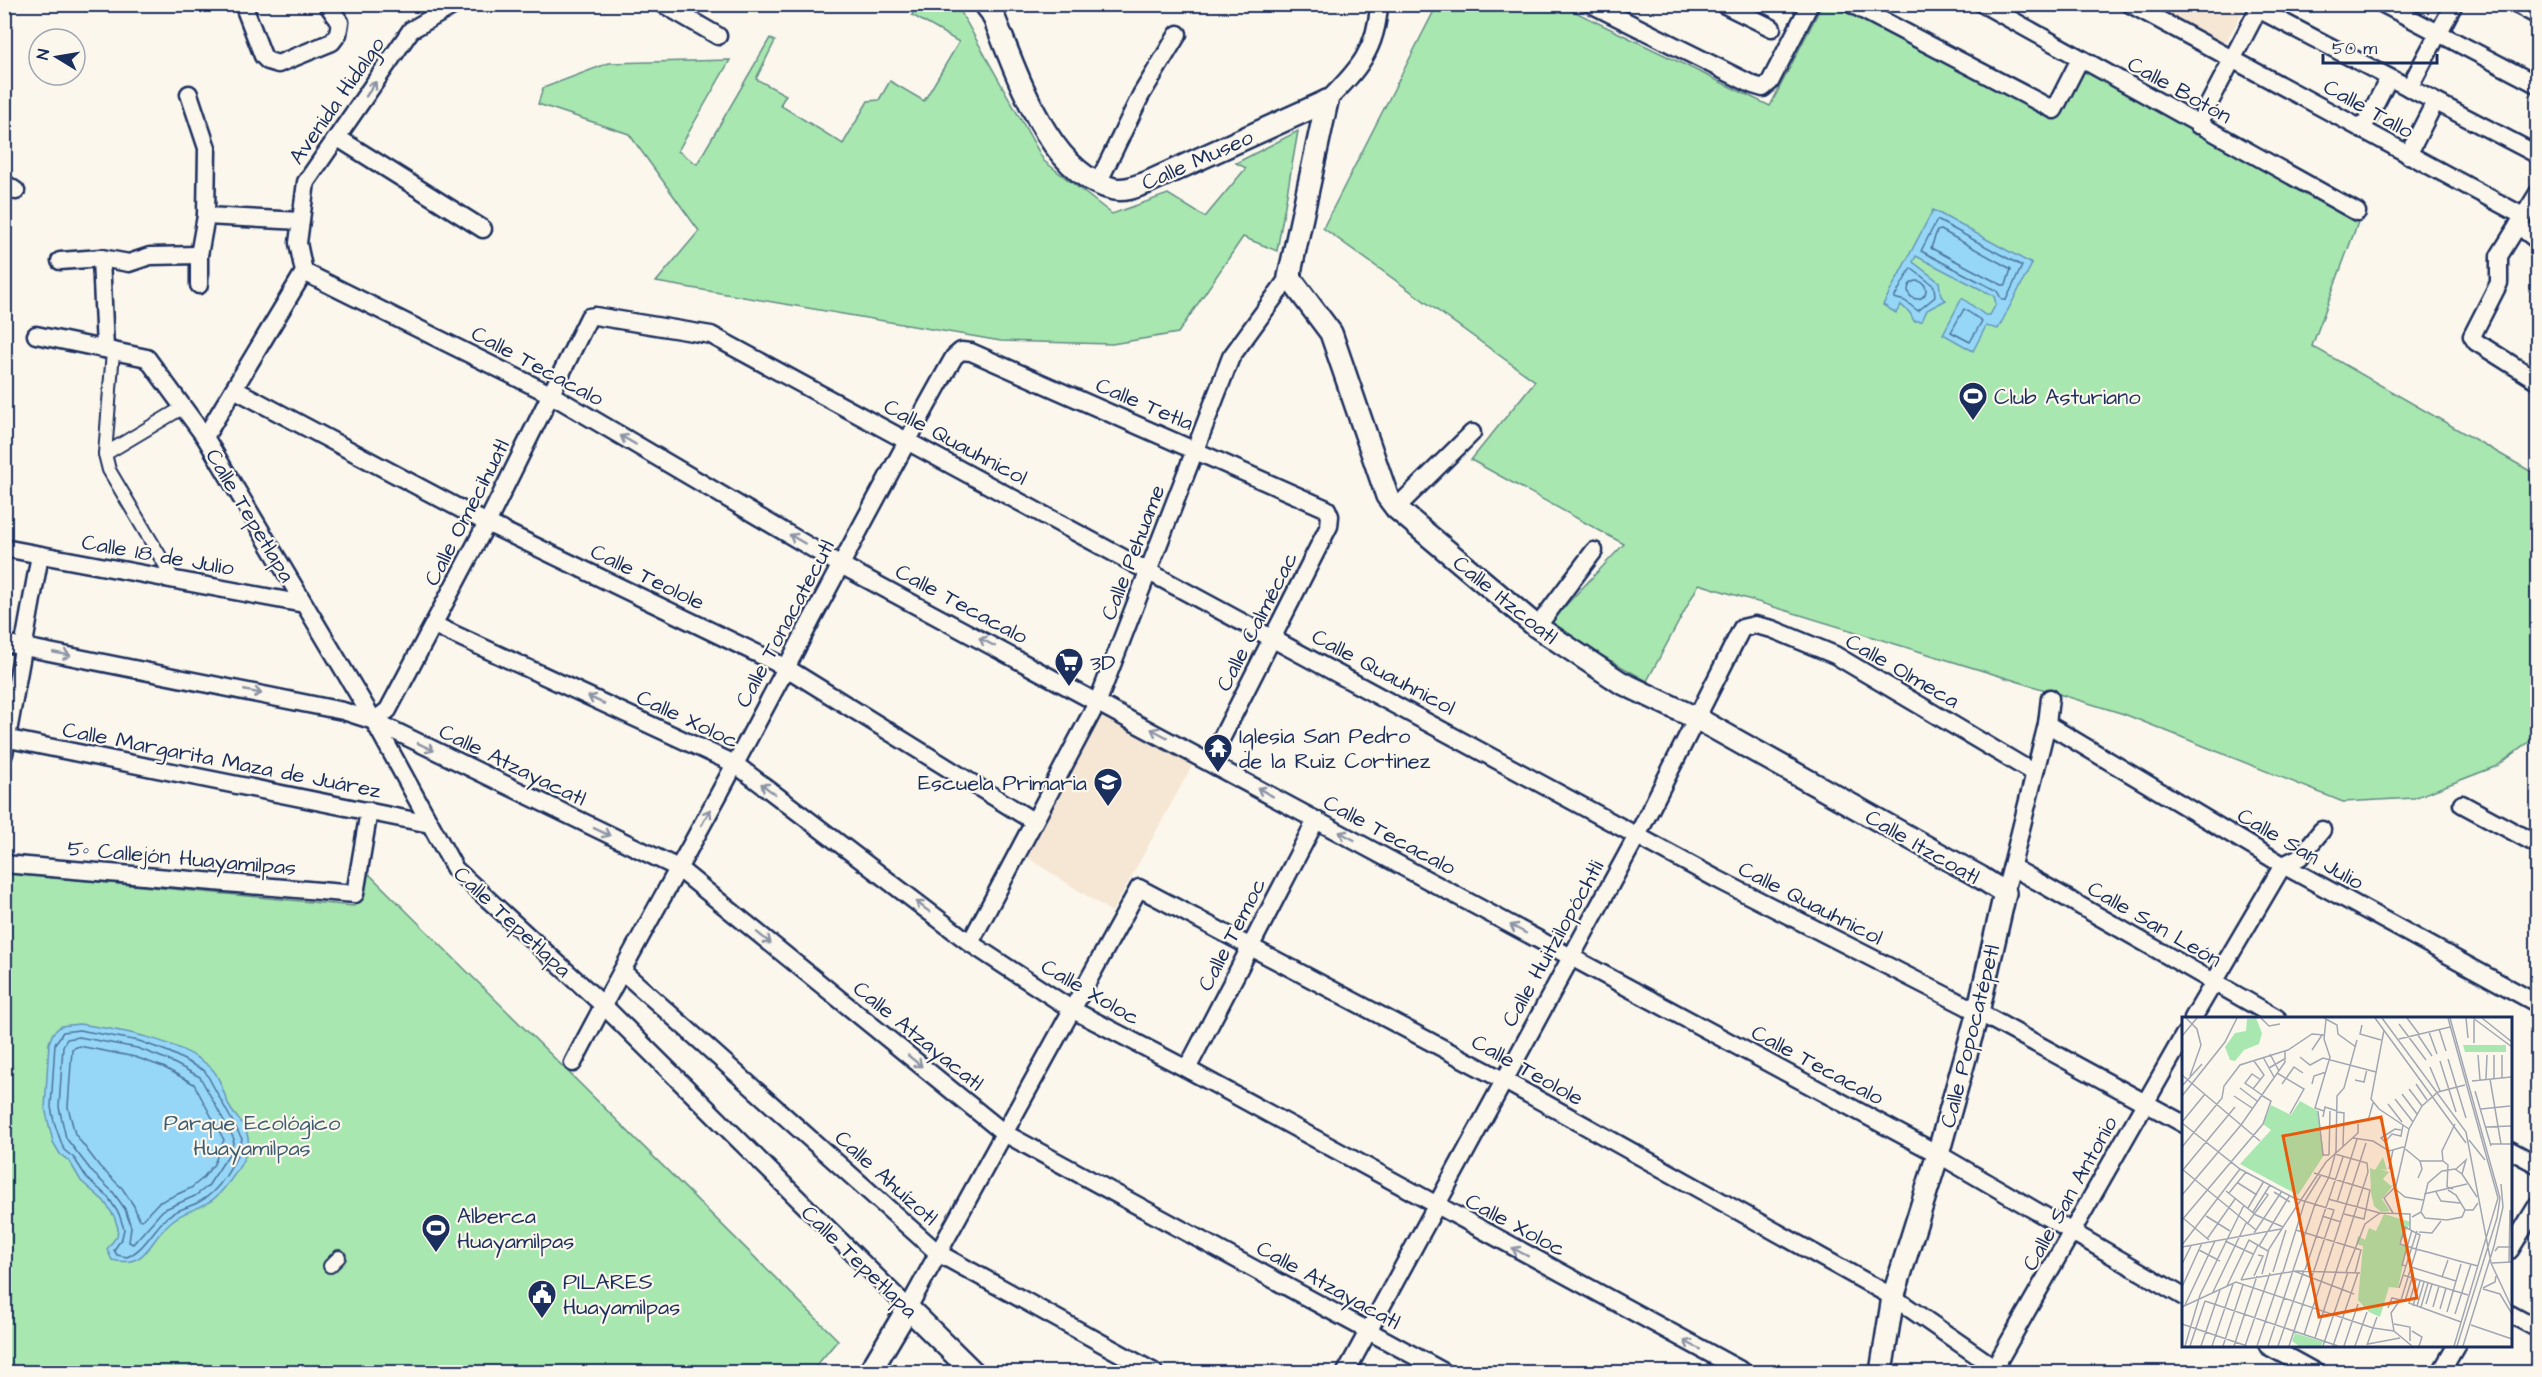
<svg xmlns="http://www.w3.org/2000/svg" width="2542" height="1377" viewBox="0 0 2542 1377" font-family="'Architects Daughter',sans-serif">
  <style>
    .built { fill: #f6e6d4 }
    .green { fill: #a8e7af; stroke: #628b86; stroke-width: 1.5 }
    .water { fill: #96d7f7; stroke: #6594ba; stroke-width: 1.5 }
    .lines { fill: none; stroke-linecap: round; stroke-linejoin: round }
    .shore { stroke: #4c729b; stroke-width: 1.5 }
    .pedestrian-casing { stroke: #1b2f5e; stroke-width: 16 }
    .minor-casing { stroke: #1b2f5e; stroke-width: 21 }
    .tertiary-casing { stroke: #1b2f5e; stroke-width: 26 }
    .pedestrian { stroke: #fbf7ec; stroke-width: 12 }
    .minor { stroke: #fbf7ec; stroke-width: 16 }
    .tertiary { stroke: #fbf7ec; stroke-width: 21 }
    .oneway { stroke: #8b93a5 }
    .labels { text-anchor: middle; stroke-width: 4.5; stroke-linejoin: round; paint-order: stroke }
    .street-label { font-size: 22px; fill: #1b2f5e; stroke: #fbf7ec }
    .poi-label { font-size: 22px; fill: #1b2f5e; stroke: #fbf7ec; text-anchor: start }
    .park-label { font-size: 22px; fill: #3e5d72; stroke: #fbf7ec }
    .inset-road { fill: none; stroke: #a1a7b3; stroke-width: 1.5 }
    .view { fill: #e8590c; fill-opacity: 0.15; stroke: #e8590c; stroke-width: 3 }
    .inset-edge { fill: none; stroke: #1b2f5e; stroke-width: 3 }
  </style>
  <rect width="100%" height="100%" fill="#fbf7ec"/>
  <filter id="ink" filterUnits="userSpaceOnUse"><feTurbulence type="fractalNoise" baseFrequency=".0167" numOctaves="2"/><feDisplacementMap in="SourceGraphic" scale="12" xChannelSelector="R" yChannelSelector="G"/><feConvolveMatrix kernelMatrix="1 2 1 2 8 2 1 2 1" color-interpolation-filters="sRGB"/></filter>
  <g filter="url(#ink)">
    <g class="built">
      <polygon points="2150,5 2246,5 2225,44"/>
      <polygon points="1101,709 1194,762 1112,912 1022,854"/>
    </g>
    <g class="green">
      <polygon points="957,5 1044,161 1112,214 1168,194 1205,217 1246,168 1236,163 1298,131 1277,251 1243,237 1178,333 1112,344 1001,341 656,282 699,231 629,134 538,104 543,88 609,63 730,60 678,151 697,164 770,38 775,41 756,79 786,95 780,105 843,144 868,101 879,100 890,81 924,101 959,42 912,15 917,5"/>
      <polygon points="1437,5 1561,5 1770,106 1822,5 1836,5 2051,118 2078,68 2358,222 2312,346 2537,475 2537,736 2497,766 2414,798 2343,802 2124,714 1699,584 1647,681 1547,625 1624,544 1471,460 1535,381 1323,228"/>
      <polygon points="366,871 838,1340 811,1372 5,1372 4,873 354,906 363,895"/>
    </g>
    <g class="water">
      <polygon points="1933,210 2032,264 1998,329 1986,326 1973,351 1943,334 1962,298 1985,315 1990,315 1996,304 1994,296 1916,256 1913,262 1939,282 1941,296 1946,300 1927,310 1922,321 1914,321 1910,313 1901,305 1896,313 1883,305"/>
      <path d="M79 1024C120 1030 176 1039 209 1066 222 1077 223 1097 232 1111 238 1119 247 1127 248 1138 251 1155 230 1182 219 1194 205 1209 186 1209 172 1221 149 1239 148 1269 112 1260L107 1249 117 1236 118 1228 114 1216 104 1201 81 1181 70 1162 60 1154 53 1142 45 1108 49 1043 53 1033 61 1026Z"/>
    </g>
    <g class="lines">
      <g class="shore">
        <polygon points="1937,220 2022,266 2006,300 2002,300 1997,291 1921,251"/>
        <polygon points="1941,230 2011,269 2006,285 2002,285 1931,248 1937,231"/>
        <polygon points="1911,268 1934,286 1935,297 1918,311 1905,301 1894,298"/>
        <circle cx="1917" cy="290" r="9"/>
        <polygon points="1964,309 1982,321 1970,342 1951,332"/>
        <path d="M79 1030 139 1041 169 1052 205 1071 242 1139C237 1162 219 1193 197 1203 187 1208 175 1210 167 1217 153 1230 145 1249 127 1257L117 1255 114 1250 122 1238 124 1229 119 1214 108 1197 87 1178 74 1158 64 1150 54 1122 51 1107 55 1044 63 1032Z"/>
        <polygon points="79,1037 137,1048 166,1059 200,1077 234,1139 231,1151 208,1186 195,1196 163,1210 133,1244 129,1242 131,1227 125,1209 113,1192 93,1173 66,1138 59,1107 63,1046 67,1039"/>
        <polygon points="79,1046 135,1057 163,1067 194,1084 224,1140 214,1164 202,1179 191,1188 158,1203 142,1220 139,1219 134,1206 122,1188 100,1167 75,1134 68,1107 72,1049"/>
      </g>
      <g class="pedestrian-casing">
        <g id="pedestrian">
          <polyline points="113,351 105,454 109,470 174,580"/>
          <polyline points="105,454 182,408"/>
          <polyline points="330,1266 339,1257"/>
        </g>
      </g>
      <g class="minor-casing">
        <g id="minor">
          <polyline points="243,4 263,56 268,61 278,64 332,42 338,34 340,22 327,4"/>
          <polyline points="663,4 718,36"/>
          <polyline points="1591,4 1753,85 1763,88 1770,82 1810,4"/>
          <polyline points="1723,4 1772,28"/>
          <polyline points="1851,4 2054,110 2080,59"/>
          <polyline points="1983,4 2357,212"/>
          <polyline points="2130,4 2523,216"/>
          <polyline points="2383,4 2538,85"/>
          <polyline points="2516,4 2538,16"/>
          <polyline points="2258,9 2538,155"/>
          <polyline points="2409,88 2454,4"/>
          <polyline points="189,94 207,148 206,216 199,255 199,285"/>
          <path d="M1327 101C1357 71 1377 50 1379 4"/>
          <polyline points="2198,125 2261,4"/>
          <polyline points="2362,130 2389,78"/>
          <polyline points="338,138 483,229"/>
          <polyline points="2408,155 2435,102"/>
          <polyline points="4,183 16,191"/>
          <polyline points="1098,183 1141,95 1178,34"/>
          <polyline points="2538,193 2499,256 2499,283 2472,336 2476,342 2538,381"/>
          <polyline points="206,216 301,221"/>
          <polyline points="2518,225 2538,241"/>
          <polyline points="101,258 105,349"/>
          <polyline points="60,261 101,258 129,263 150,256 199,255"/>
          <polyline points="304,272 550,394 839,564 1938,1154 2184,1297"/>
          <polyline points="36,335 147,358 205,437 374,721 455,869 603,1005 908,1308 1139,888 1503,1080 1893,1297 2001,1372"/>
          <polyline points="234,389 487,523 785,667 1033,821"/>
          <polyline points="205,437 304,272 298,243 306,182 411,30 456,4"/>
          <polyline points="1396,508 1472,433"/>
          <polyline points="4,548 304,604"/>
          <polyline points="434,625 735,764 970,943 1071,1009 1187,1069 1744,1372"/>
          <polyline points="1537,627 1594,551"/>
          <polyline points="4,643 343,711 374,721 678,868 1004,1133 1444,1372"/>
          <polyline points="374,721 388,710 487,523 589,317 595,316 711,335 1715,878 1978,1012 2184,1124"/>
          <polyline points="2047,724 2283,865 2538,1004"/>
          <polyline points="4,738 430,824"/>
          <polyline points="4,754 40,555"/>
          <polyline points="2462,804 2538,845"/>
          <polyline points="4,864 355,894 369,811"/>
          <polyline points="2012,867 2277,1018"/>
          <polyline points="2005,893 2047,724 2050,698"/>
          <polyline points="970,943 1098,701 1231,357 1289,277"/>
          <polyline points="622,971 938,1253 1154,1372"/>
          <polyline points="2193,1018 2283,865 2300,857 2322,830"/>
          <path d="M573 1063C625 962 682 864 735 764 808 628 878 491 954 357L961 351 971 352 1327 509 1330 516 1329 526 1210 761"/>
          <polyline points="1187,1069 1316,820"/>
          <polyline points="2510,1150 2538,1165"/>
          <polyline points="2510,1250 2538,1204"/>
          <polyline points="2510,1314 2538,1329"/>
          <polyline points="2268,1346 2315,1372"/>
          <polyline points="1346,1372 1638,834 1742,628 1755,625 1772,629 1835,655 2034,773"/>
          <polyline points="1992,1372 2184,1035"/>
          <polyline points="2441,1372 2456,1346"/>
        </g>
      </g>
      <g class="tertiary-casing">
        <g id="tertiary">
          <path d="M985 4 992 13C1016 69 1047 175 1114 189 1125 191 1135 187 1146 183L1327 101"/>
          <polyline points="1327,101 1289,277 1331,333 1387,496 1396,508 1537,627 1620,682 1696,718 1980,877 2005,893 1978,1012 1938,1154 1893,1297 1881,1372"/>
          <polyline points="870,1372 908,1308 973,1372"/>
        </g>
      </g>
      <use href="#pedestrian" class="pedestrian"/>
      <use href="#minor" class="minor"/>
      <use href="#tertiary" class="tertiary"/>
    </g>
    <defs><path id="oneway-shaft" d="M-6 0H5M1.5-3L5.5 0L1.5 3" fill="none" stroke-width="1.6" stroke-linecap="round" stroke-linejoin="round" transform="scale(1.5)"/></defs>
    <g class="oneway">
      <use href="#oneway-shaft" transform="translate(371 89) rotate(-56)"/>
      <use href="#oneway-shaft" transform="translate(628 440) rotate(-150)"/>
      <use href="#oneway-shaft" transform="translate(797 539) rotate(-150)"/>
      <use href="#oneway-shaft" transform="translate(987 642) rotate(-152)"/>
      <use href="#oneway-shaft" transform="translate(62 654) rotate(11)"/>
      <use href="#oneway-shaft" transform="translate(253 692) rotate(11)"/>
      <use href="#oneway-shaft" transform="translate(596 700) rotate(-155)"/>
      <use href="#oneway-shaft" transform="translate(1159 733) rotate(-152)"/>
      <use href="#oneway-shaft" transform="translate(426 747) rotate(26)"/>
      <use href="#oneway-shaft" transform="translate(768 789) rotate(-143)"/>
      <use href="#oneway-shaft" transform="translate(1265 792) rotate(-151)"/>
      <use href="#oneway-shaft" transform="translate(706 817) rotate(-61)"/>
      <use href="#oneway-shaft" transform="translate(602 832) rotate(26)"/>
      <use href="#oneway-shaft" transform="translate(1347 836) rotate(-152)"/>
      <use href="#oneway-shaft" transform="translate(923 907) rotate(-143)"/>
      <use href="#oneway-shaft" transform="translate(1518 929) rotate(-152)"/>
      <use href="#oneway-shaft" transform="translate(764 938) rotate(39)"/>
      <use href="#oneway-shaft" transform="translate(915 1061) rotate(39)"/>
      <use href="#oneway-shaft" transform="translate(1520 1252) rotate(-152)"/>
      <use href="#oneway-shaft" transform="translate(1692 1345) rotate(-152)"/>
    </g>
  </g>
  <defs>
    <g id="stadium-pin" transform="scale(1.5)"><path d="M0 17L-7.5 6A9.5 9.5 0 1 1 7.5 6Z" fill="#1b2f5e" stroke="#fbf7ec"/><path d="M0-5a6.5 5 0 1 0 0 10a6.5 5 0 1 0 0-10ZM-3.5-1.8h7v3.6h-7Z" fill="#fff"/></g>
    <g id="supermarket-pin" transform="scale(1.5)"><path d="M0 17L-7.5 6A9.5 9.5 0 1 1 7.5 6Z" fill="#1b2f5e" stroke="#fbf7ec"/><path d="M-6-5.5h2.5l.6 2H6L4.5 2H-2.5L-4.4-4H-6ZM-1.5 3.2a1.3 1.3 0 1 0 .1 0ZM3 3.2a1.3 1.3 0 1 0 .1 0Z" fill="#fff"/></g>
    <g id="temple-pin" transform="scale(1.5)"><path d="M0 17L-7.5 6A9.5 9.5 0 1 1 7.5 6Z" fill="#1b2f5e" stroke="#fbf7ec"/><path d="M0-6L5-2H3V0L6.5 2.5H4V6H1.5V3h-3V6H-4V2.5H-6.5L-3 0V-2H-5Z" fill="#fff"/></g>
    <g id="school-pin" transform="scale(1.5)"><path d="M0 17L-7.5 6A9.5 9.5 0 1 1 7.5 6Z" fill="#1b2f5e" stroke="#fbf7ec"/><path d="M0-5L7-2L0 1L-7-2ZM-4 1L0 2.5L4 1V4Q0 6-4 4Z" fill="#fff"/></g>
    <g id="civic-pin" transform="scale(1.5)"><path d="M0 17L-7.5 6A9.5 9.5 0 1 1 7.5 6Z" fill="#1b2f5e" stroke="#fbf7ec"/><path d="M-.6-6.5H3V-4.5H.6V-3L4-1V1h2V6H-6V1h2V-1L-.6-3ZM-1.2 2.5V6h2.4V2.5Z" fill="#fff"/></g>
  </defs>
  <g fill-rule="evenodd">
    <use href="#stadium-pin" x="1973" y="396"/>
    <use href="#supermarket-pin" x="1069" y="662"/>
    <use href="#temple-pin" x="1218" y="748"/>
    <use href="#school-pin" x="1108" y="782"/>
    <use href="#stadium-pin" x="436" y="1228"/>
    <use href="#civic-pin" x="542" y="1294"/>
  </g>
  <g class="labels">
    <g class="street-label">
      <text transform="translate(2180 89) rotate(29)" y="8">Calle Botón</text>
      <text transform="translate(336 100) rotate(-55)" y="8">Avenida Hidalgo</text>
      <text transform="translate(2369 108) rotate(29)" y="8">Calle Tallo</text>
      <text transform="translate(1197 159) rotate(-24)" y="8">Calle Museo</text>
      <text transform="translate(538 365) rotate(28)" y="8">Calle Tecacalo</text>
      <text transform="translate(1145 403) rotate(23)" y="8">Calle Tetla</text>
      <text transform="translate(956 441) rotate(28)" y="8">Calle Quauhnicol</text>
      <text transform="translate(466 512) rotate(-63)" y="8">Calle Omecihuatl</text>
      <text transform="translate(251 515) rotate(59)" y="8">Calle Tepetlapa</text>
      <text transform="translate(1132 552) rotate(-69)" y="8">Calle Pehuame</text>
      <text transform="translate(158 554) rotate(10)" y="8">Calle 18 de Julio</text>
      <text transform="translate(648 576) rotate(26)" y="8">Calle Teolole</text>
      <text transform="translate(1506 599) rotate(39)" y="8">Calle Itzcoatl</text>
      <text transform="translate(962 603) rotate(28)" y="8">Calle Tecacalo</text>
      <text transform="translate(1256 621) rotate(-63)" y="8">Calle Calmécac</text>
      <text transform="translate(784 623) rotate(-62)" y="8">Calle Tonacatecutl</text>
      <text transform="translate(1903 670) rotate(30)" y="8">Calle Olmeca</text>
      <text transform="translate(1384 671) rotate(28)" y="8">Calle Quauhnicol</text>
      <text transform="translate(688 718) rotate(25)" y="8">Calle Xoloc</text>
      <text transform="translate(222 759) rotate(11)" y="8">Calle Margarita Maza de Juárez</text>
      <text transform="translate(513 764) rotate(26)" y="8">Calle Atzayacatl</text>
      <text transform="translate(1390 834) rotate(28)" y="8">Calle Tecacalo</text>
      <text transform="translate(1923 846) rotate(30)" y="8">Calle Itzcoatl</text>
      <text transform="translate(2301 848) rotate(30)" y="8">Calle San Julio</text>
      <text transform="translate(182 857) rotate(5)" y="8">5º Callejón Huayamilpas</text>
      <text transform="translate(1811 902) rotate(27)" y="8">Calle Quauhnicol</text>
      <text transform="translate(513 921) rotate(43)" y="8">Calle Tepetlapa</text>
      <text transform="translate(2155 923) rotate(30)" y="8">Calle San León</text>
      <text transform="translate(1231 934) rotate(-63)" y="8">Calle Temoc</text>
      <text transform="translate(1552 943) rotate(-61)" y="8">Calle Huitzilopóchtli</text>
      <text transform="translate(1091 991) rotate(30)" y="8">Calle Xoloc</text>
      <text transform="translate(919 1035) rotate(39)" y="8">Calle Atzayacatl</text>
      <text transform="translate(1969 1036) rotate(-76)" y="8">Calle Popocatépetl</text>
      <text transform="translate(1818 1064) rotate(28)" y="8">Calle Tecacalo</text>
      <text transform="translate(1528 1069) rotate(29)" y="8">Calle Teolole</text>
      <text transform="translate(887 1177) rotate(42)" y="8">Calle Ahuízotl</text>
      <text transform="translate(2069 1193) rotate(-61)" y="8">Calle San Antonio</text>
      <text transform="translate(1516 1224) rotate(28)" y="8">Calle Xoloc</text>
      <text transform="translate(860 1261) rotate(44)" y="8">Calle Tepetlapa</text>
      <text transform="translate(1329 1284) rotate(29)" y="8">Calle Atzayacatl</text>
    </g>
    <g class="poi-label">
      <text x="1994" y="404">Club Asturiano</text>
      <text x="1090" y="670">3D</text>
      <text x="1239" y="743">Iglesia San Pedro<tspan x="1239" dy="25">de la Ruiz Cortinez</tspan></text>
      <text x="1087" y="790" text-anchor="end">Escuela Primaria</text>
      <text x="457" y="1223">Alberca<tspan x="457" dy="25">Huayamilpas</tspan></text>
      <text x="563" y="1289">PILARES<tspan x="563" dy="25">Huayamilpas</tspan></text>
    </g>
    <g class="park-label">
      <text x="252" y="1130">Parque Ecológico<tspan x="252" dy="25">Huayamilpas</tspan></text>
    </g>
  </g>
  <g transform="translate(2182 1017)">
    <rect width="330" height="330" fill="#fbf7ec"/>
    <path d="M74 1 80 16 77 27 62 33 53 44 48 43 43 30 53 16 64 14 65 2ZM281 28H324V35H283ZM118 84 136 94 142 138 116 178 58 147 89 113 81 107 89 88 109 98ZM201 140 205 153 198 152 207 155 201 162 209 169 213 166 200 182 208 194 199 195 192 189 189 176 188 151 193 153ZM202 197 229 205 217 227 225 230 216 271 207 270 198 300 187 295 176 283 181 229 174 227 176 219 183 223 187 211 194 214ZM113 316 141 325 139 329H117L110 324Z" fill="#a8e7af"/>
    <path class="inset-road" d="M4 1 15 12 19 28 8 59M79 1 87 9 98 7M142 1 155 8 156 17 174 30M193 1 284 126M200 1 284 115 309 246 329 289M225 1 237 17M266 1 316 181 272 329M268 1 318 181 315 201 275 329M284 1 286 21M291 1 330 30M300 1 330 25M217 7 244 43M180 8 178 17 199 23M257 12 264 34M202 13 189 82 197 92 227 112M247 15 255 37M236 18 250 39M0 19 15 1M217 22 268 10M292 26V3M130 33 140 18M88 37 97 54M296 38 298 63M81 40 92 60M118 40 128 48 141 41 194 55M266 42 284 101M258 44 274 95M248 50 258 74M87 51 104 41M95 56 122 72 108 97M0 58 78 124M312 61V38M320 61V38M304 62 305 38M308 62 319 127M79 63 70 57 63 66 80 78M173 63 182 65 185 52M290 64 329 60M100 67 112 50 121 56M130 67 132 59 144 55M234 67 245 83M0 69 20 47M58 71 75 84M71 72 82 58 72 44M227 72 240 89M293 74 309 129M220 77 235 97M0 79 43 25 55 1M52 79 70 91M213 82 231 105M206 87 220 105M299 92 328 89M136 94 141 138H147M142 94 133 91 148 40 142 22 144 3M155 95 162 96 161 129M141 100 143 90 155 94M186 104 191 86M0 105 23 77M0 106 58 152 112 181 152 193 107 329M304 110 329 109M219 113 213 112 199 121 203 125 210 117 219 119 221 108M171 121 191 124 207 134 221 130 238 144H261L266 148 265 170 271 172M287 123 303 143M309 127H330M0 130 40 81 42 69 58 48 106 33 130 17 142 18M330 132V31M147 138 148 94M261 144 260 134 273 107M0 152 74 213M207 152 211 133M274 152 284 143 280 157M0 154 53 90M132 156 188 173 182 202 162 197M236 161 240 152 238 144M56 166 75 178M212 171 223 180 241 183M266 173 274 178 283 193H291L296 186M44 174 74 198 101 210M92 175 108 185M254 175 259 184 278 186M47 176 64 155M242 177 285 167M0 178 59 108 103 45V34M146 182 198 196M155 185 175 122M66 191 82 164M71 195 88 168M239 195 246 166 260 154 273 152 280 157 295 180M211 196 202 181 214 169 227 112 240 89 256 75 283 68M24 199 48 214M140 199 159 205M230 200 239 195 243 201 265 203 280 200 283 193M1 201 27 223M0 203 81 107 89 84 79 78M65 207 86 178 83 176M114 213 179 233 173 256M237 215 250 216 259 204M72 216 100 174M25 222 53 182M43 224 71 237M0 228 58 152M77 229 108 178M0 230 99 212M17 233 38 244M313 234 316 230H330M327 245 328 193M310 246 330 245M0 247 9 229M224 249 220 248 230 213M229 250 274 264M123 253 161 140M112 254 172 277M91 255 104 213M101 255 123 184 139 158M164 255 183 207 198 196 228 197V212M80 257 87 232 101 210 144 145 176 116V107M221 258 286 278M72 259 81 239 76 238M260 260 266 243M59 263 114 254 178 256M59 263 76 228M234 263 227 286 279 305M45 269 67 223 86 234M0 270 20 226M217 271 235 214M301 271 313 265 314 259M301 272 318 277 330 297M31 275 64 206M218 283 209 296 212 314 230 329M219 283 234 234V232L238 218 223 210 218 227 234 232 249 236 277 244 296 249M23 284 156 329M244 287 250 267M3 288 33 224M231 289 238 264M235 289 242 265M0 290 54 265 191 311 212 314M239 290 246 266M251 290 257 269M206 291 210 281 223 284 230 261M258 292 264 271M265 295 279 247M273 297 289 247M0 307 65 329M212 307 228 310V324M289 308 330 322M230 314 240 320 237 329M122 318 184 126M133 321 186 155 185 146 153 137M186 327 218 321M185 328 195 300M3 329 18 278 62 188M8 329 23 284M19 329 38 273M30 329 51 267M41 329 61 268M52 329 75 259M63 329 88 256M75 329 100 255M86 329 133 187 147 160 154 134 155 79 162 71 175 23M96 329 122 253M141 329 166 255M151 329 176 256M162 329 176 287M173 329 185 295M281 329 312 229 321 190 319 167"/>
    <path class="view" d="M199 100 235 281 137 300 101 119Z"/>
    <rect width="330" height="330" class="inset-edge"/>
  </g>
  <rect width="2542" height="1377" fill="none" stroke="#fbf7ec" stroke-width="24"/>
  <rect x="12" y="12" width="2518" height="1353" fill="none" stroke="#1b2f5e" stroke-width="2" filter="url(#ink)"/>
  <g transform="translate(57 57) rotate(281)"><circle r="28" fill="#fbf7ec" stroke="#a1a7b3" stroke-width="1.5"/>
  <path d="M0-4.5L10 22L0 15L-10 22Z" fill="#1b2f5e"/>
  <text y="-9" font-size="16" font-weight="bold" text-anchor="middle" fill="#1b2f5e">N</text>
  </g>
  <path d="M2323 54v9h114v-9" fill="none" stroke="#1b2f5e" stroke-width="3"/>
  <text x="2332" y="54" font-size="18" fill="#1b2f5e" stroke="#fbf7ec" stroke-width="4.5" paint-order="stroke">50 m</text>
</svg>
